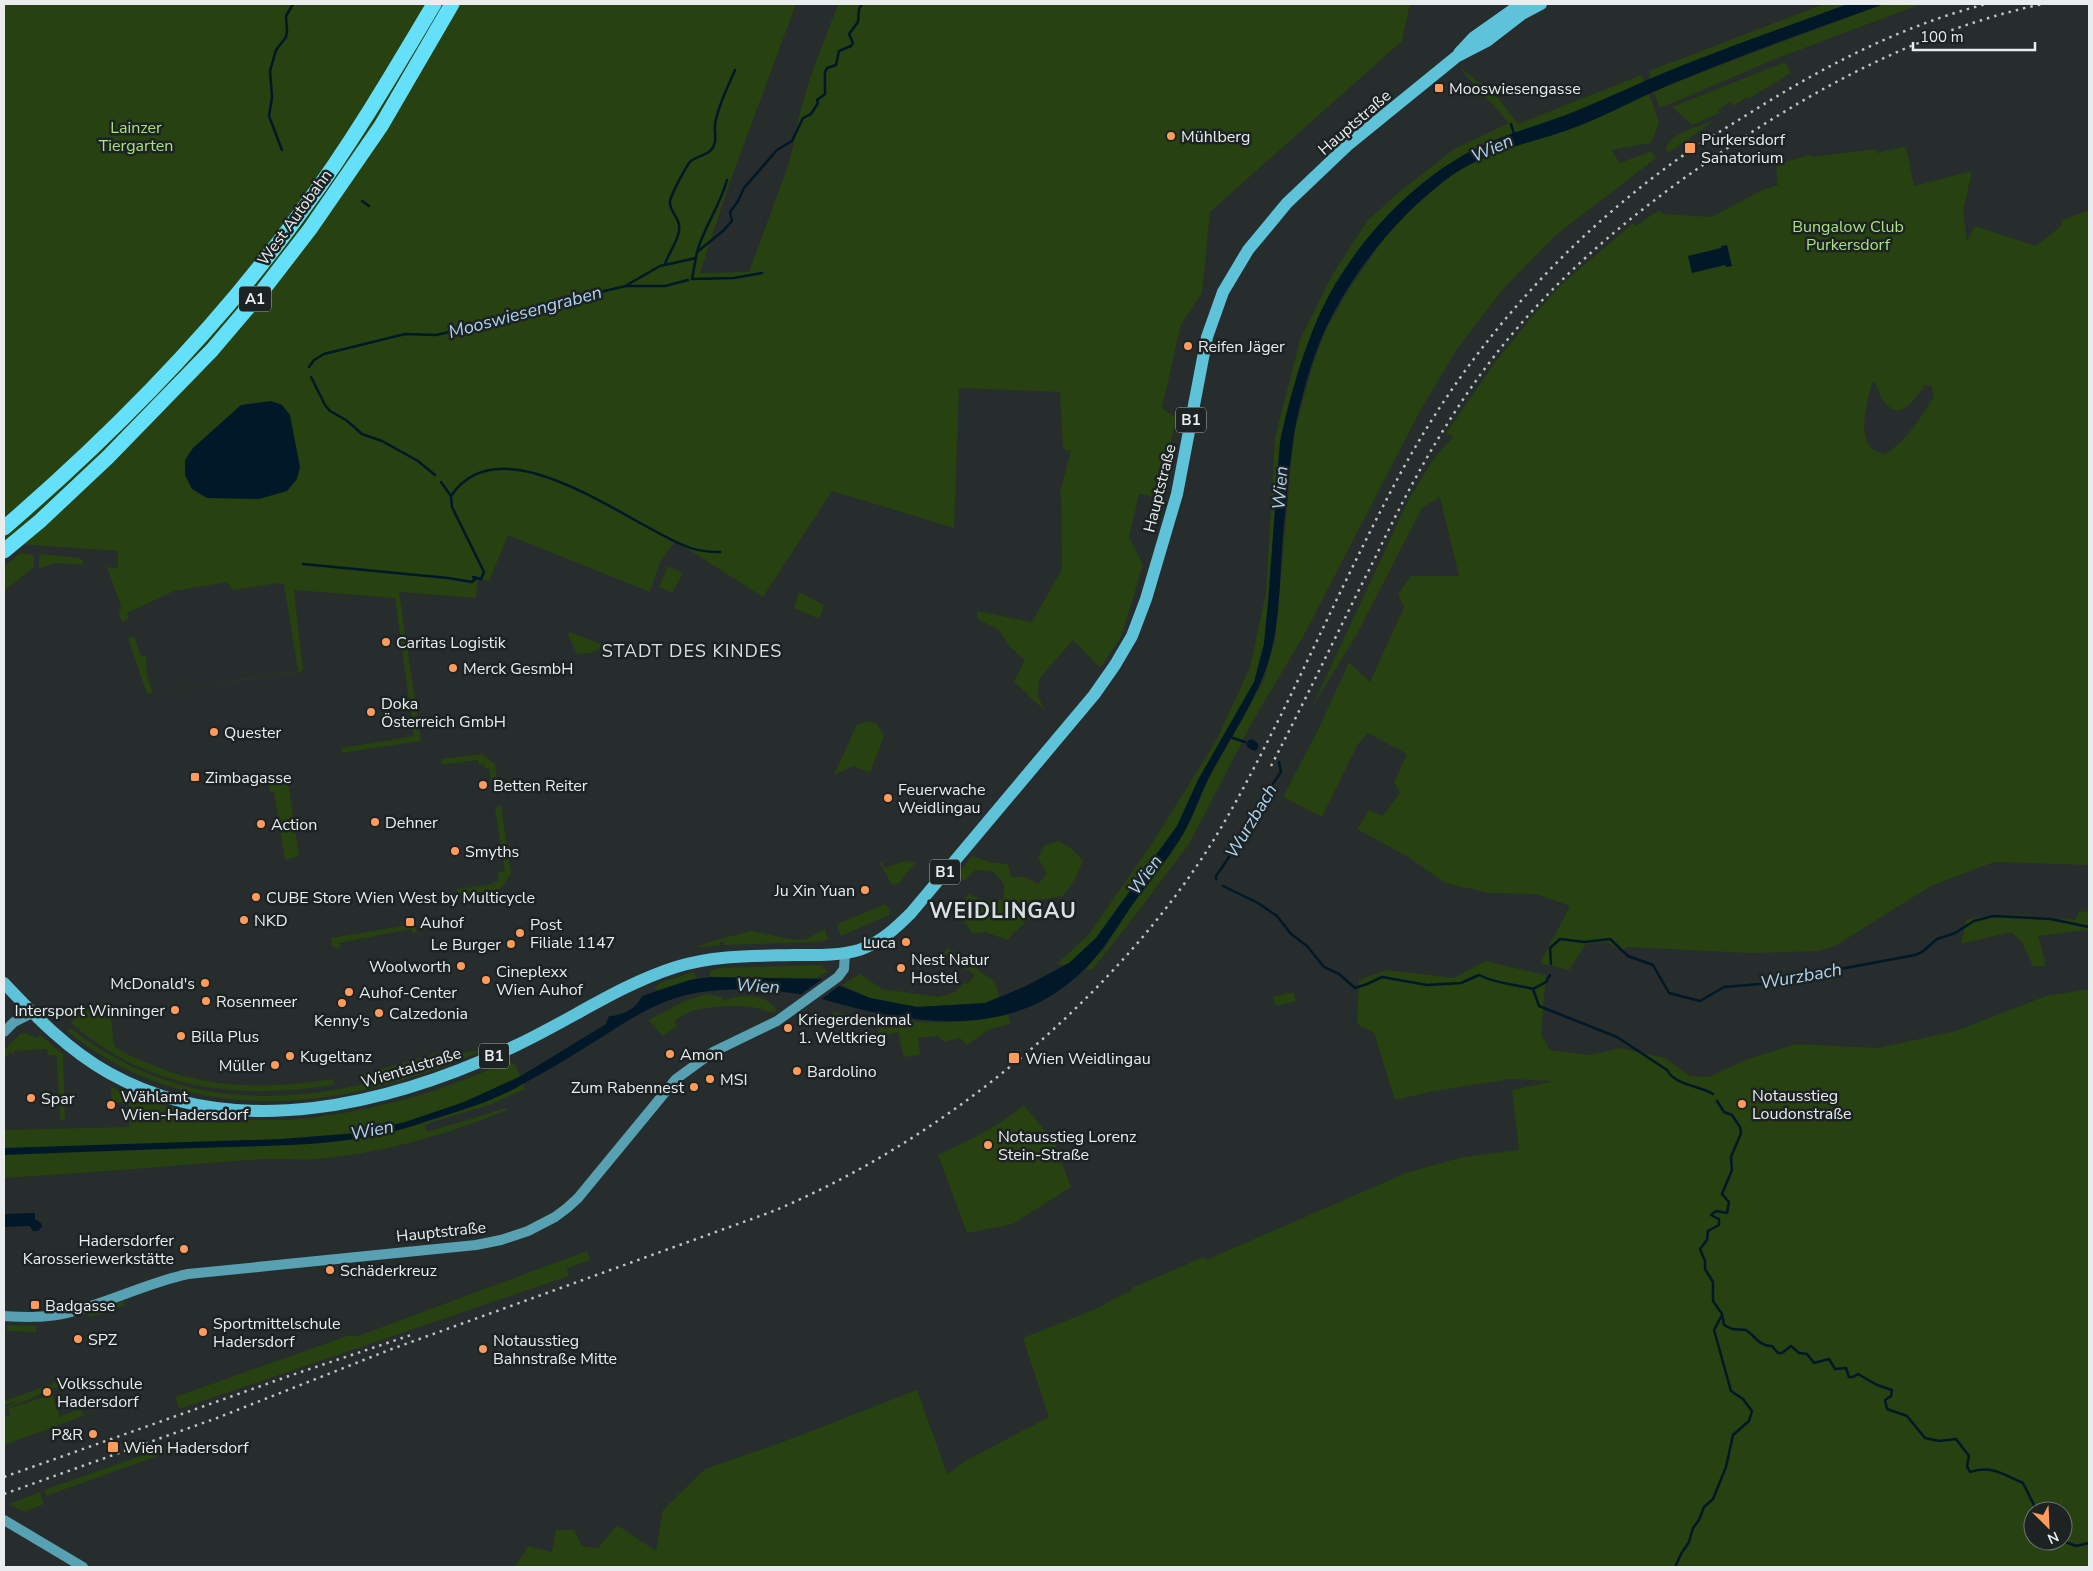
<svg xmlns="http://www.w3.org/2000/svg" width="2093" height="1571" viewBox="0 0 2093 1571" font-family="'Nunito Sans',sans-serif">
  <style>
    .green { fill: #274110; fill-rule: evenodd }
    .water { fill: #001828 }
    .pier { fill: #262d2c }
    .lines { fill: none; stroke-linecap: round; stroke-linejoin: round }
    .stream { stroke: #001828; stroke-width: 2.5 }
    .canal { stroke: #001828; stroke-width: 9 }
    .secondary { stroke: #57a1b2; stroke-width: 10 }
    .primary { stroke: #5ec2d8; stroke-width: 12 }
    .highway { stroke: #65e0fb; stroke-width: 15 }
    .rail { stroke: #bfc4c3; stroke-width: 2.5; stroke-dasharray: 2.5 5; stroke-linecap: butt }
    .poi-dot { fill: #ff9b5b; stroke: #1c2322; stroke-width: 2 }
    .labels { text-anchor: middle; stroke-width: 5; stroke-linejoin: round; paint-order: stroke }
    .shield { fill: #1c2322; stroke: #acb0b0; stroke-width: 1 }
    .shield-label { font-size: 15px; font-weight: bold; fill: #e9eded }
    .poi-label { font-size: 16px; fill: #e9eded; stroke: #1c2322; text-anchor: start }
    .street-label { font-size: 16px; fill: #e9eded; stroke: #1c2322 }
    .park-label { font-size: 16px; fill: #a9e37d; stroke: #1c2322 }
    .water-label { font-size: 18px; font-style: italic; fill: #add3f1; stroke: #1c2322 }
    .neighbourhood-label { font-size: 18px; letter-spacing: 1px; fill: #d8e1e0; stroke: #1c2322 }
    .district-label { font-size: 21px; font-weight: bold; letter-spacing: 1px; fill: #d8e1e0; stroke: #1c2322 }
  </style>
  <rect width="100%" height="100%" fill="#262d2c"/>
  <g class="green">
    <polygon points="4,4 796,4 731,179 700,273 749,272 790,160 799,116 810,78 838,4 1410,4 1402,41 1210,212 1202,293 1181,324 1162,408 1176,418 1160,498 1139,494 1129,537 1143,565 1121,637 1100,668 1073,640 1039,679 1038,696 1045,711 1014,682 1025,660 1010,647 998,629 977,619 977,611 1032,622 1062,569 1061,496 1060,492 1071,451 1063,449 1060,392 959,388 954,528 832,491 763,597 675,541 660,562 650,592 508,535 489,581 478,578 476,598 399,592 421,741 342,753 341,748 414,736 395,598 294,590 303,671 147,694 128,638 134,636 141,656 146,656 147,676 153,693 298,671 284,584 278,583 233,590 227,582 174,591 127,613 129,619 122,622 119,614 121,606 107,567 118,568 118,551 4,543"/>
    <polygon points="1824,4 1848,4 1685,64 1650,79 1649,71"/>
    <polygon points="1884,4 1921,4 1778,58 1660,108 1654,92 1667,85"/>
    <polygon points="1785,62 1791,73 1748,99 1747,97 1733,106 1730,102 1718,110 1720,113 1692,125 1672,107"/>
    <polygon points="1462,69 1499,99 1518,124 1641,75 1645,82 1576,111 1479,147 1417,188 1396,208 1363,243 1335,284 1287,411 1280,442 1268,603 1264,644 1254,682 1198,780 1177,826 1096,938 1069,963 1065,965 1057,964 1089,934 1155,839 1217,739 1250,667 1266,593 1275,437 1300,340 1332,275 1368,220 1398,193 1454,149 1509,123 1462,71"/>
    <polygon points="1649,94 1659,122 1651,143 1611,150 1620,163 1651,151 1656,158 1556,235 1504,288 1457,349 1420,411 1304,635 1254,719 1189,844 1134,917 1092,970 1085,969 1104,949 1130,908 1161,867 1185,829 1208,779 1264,680 1275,640 1294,433 1313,364 1326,329 1351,286 1383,240 1406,214 1442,182 1470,162 1507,147 1550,136 1584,124"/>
    <path d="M1715 120 1668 153 1666 148C1672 132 1700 126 1715 120Z"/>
    <path d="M1903 147H1906L1914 186 1972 171 1963 212 1967 241 1975 226 2036 246 2061 226 2062 220 2089 210V865L1994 862 1931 886 1835 946 1819 951 1750 953 1627 947 1621 951 1607 942 1586 944 1569 970 1540 963 1570 906 1536 894 1489 893 1445 883 1408 857 1357 829 1369 810 1382 816 1400 793 1394 782 1407 754 1368 733 1358 744 1322 817 1283 797 1319 728 1349 662 1370 682 1404 607 1398 594 1411 576H1459L1440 497 1422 508 1357 634 1311 709 1409 499 1433 460 1453 437 1446 433 1496 361 1537 311 1561 285 1633 223 1636 226 1659 210 1663 214 1712 217 1762 190 1778 185 1776 164 1811 155 1812 157 1876 149 1877 153ZM1874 381C1878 388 1880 397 1885 403 1902 423 1916 397 1925 385L1931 386 1934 396C1921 417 1907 441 1885 454 1852 449 1867 405 1872 383Z"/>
    <polygon points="20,553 34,555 34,567 4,591 4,567"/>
    <polygon points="41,554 80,558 83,561 83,565 55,563 39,569 39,556"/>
    <polygon points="668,566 683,573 672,593 659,587"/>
    <polygon points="799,592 824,605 819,619 794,608"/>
    <polygon points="569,632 601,644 602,647 591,653 577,654 568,635"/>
    <polygon points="870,721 878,725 884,736 870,773 853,766 834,775 857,724"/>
    <polygon points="482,754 495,764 498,786 492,787 489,768 485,769 484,764 479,765 478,760 442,765 441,759"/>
    <polygon points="288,783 299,856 285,860 274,792 270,792 269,785"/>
    <polygon points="501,805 511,874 500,889 457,896 457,889 493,884 493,882 499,881 498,872 505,871 495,808"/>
    <path d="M1059 841 1072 849 1083 861 1075 879 1063 896 1035 901 1029 918 1007 940 985 932 973 934 957 912 969 893C980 901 991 902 1004 899V884L993 871 975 870 964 881 957 875 972 856 990 862 1008 864 1011 877H1025L1038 884 1047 874 1038 858 1045 845Z"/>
    <polygon points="905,861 916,862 899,883 892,885 880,863 882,862 885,868"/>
    <polygon points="886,904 890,912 889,915 841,936 837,924"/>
    <path d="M2079 911 2089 912V930L2038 936 2046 966H2033L2022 942 2011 932 1961 944 1966 920C2002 911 2038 917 2075 920Z"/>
    <polygon points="413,924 417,931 413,934 411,929 339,943 340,948 338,949 332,946 331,938"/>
    <polygon points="825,929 828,940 817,942 725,945 724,942 720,942 721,945 694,948 712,941 751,931 795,940 807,939"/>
    <polygon points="948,948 995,982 1000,997 985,1003 917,1007 870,998 842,985 860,974 882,989 938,997 955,992 964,983 967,984 975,975 943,954"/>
    <path d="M1485 961 1546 975 1541 1034 1550 1050 1589 1055 1620 1048 1665 1058 1690 1076 1709 1077 1745 1060 1796 1044 1878 1048 1956 1031 2046 996 2089 989V1567H515L528 1546 552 1552 556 1530H574L582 1546 598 1548 617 1525 656 1551 663 1510 705 1469 780 1443 917 1390 947 1474 965 1461 1049 1417 1023 1338 1098 1308 1113 1299 1129 1292 1134 1287 1204 1257 1206 1260 1406 1173 1463 1157 1519 1150 1512 1090 1554 1081 1510 1079 1430 1092 1395 1100 1374 1033 1357 1024 1359 980 1387 970 1454 978ZM2033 1511H2063V1541H2033Z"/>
    <polygon points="822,965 828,972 816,978 710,977 710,971 719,968"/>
    <polygon points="693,972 697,978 657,990 654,988 662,982"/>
    <polygon points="1293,992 1296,1001 1276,1006 1273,997"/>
    <path d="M707 994 723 997V1001C741 993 766 993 777 1011L770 1013C753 1002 711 1006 692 1011 686 1013 680 1018 674 1021L677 1026 663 1036 648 1020 687 1000Z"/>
    <path d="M109 1001 114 1045C123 1054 136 1058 148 1063 207 1090 270 1089 333 1079L334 1085C237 1100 148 1090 71 1023L81 1011Z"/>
    <path d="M833 1012 864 1018 867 1014C915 1026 959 1024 1008 1015L1011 1024 990 1029 967 1045 960 1038 944 1042 938 1036 918 1038 920 1055 904 1057 898 1032 886 1035 877 1031 879 1023 868 1020 864 1025 831 1016Z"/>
    <path d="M70 1028C180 1112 290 1108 417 1070 433 1065 448 1058 464 1053 470 1051 476 1052 482 1050 489 1047 497 1042 502 1042 360 1108 198 1137 67 1031Z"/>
    <polygon points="24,1033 37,1038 40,1035 63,1054 65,1120 60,1121 57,1056 48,1055 47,1049 14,1051 14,1056 10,1052 4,1059 4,1050 20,1034"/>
    <polygon points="435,1054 437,1058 409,1068 364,1080 363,1074"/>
    <path d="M509 1061 515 1064 525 1089 490 1105 432 1122 425 1126 427 1132 506 1108 507 1110C446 1135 383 1153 317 1159 299 1161 282 1158 264 1159 177 1165 91 1173 4 1178V1130L129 1127V1103L112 1102 111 1087C138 1099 166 1105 194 1114 200 1116 205 1121 211 1122 222 1124 230 1121 241 1120 264 1120 286 1121 309 1118 378 1110 446 1090 509 1061Z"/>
    <path d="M1024 1105 1054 1142 1071 1187 1013 1224 967 1233 938 1155C970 1140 996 1128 1024 1105Z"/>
    <polygon points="587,1251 590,1260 567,1268 569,1276 179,1409 175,1397 350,1335 358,1336"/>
    <polygon points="123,1301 125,1305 89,1318 88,1314 90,1311"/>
    <polygon points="7,1325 36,1326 36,1332 7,1331"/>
    <polygon points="63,1380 64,1384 4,1410 4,1408 22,1400 4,1405 4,1401"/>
    <polygon points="52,1394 60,1418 61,1416 77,1410 82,1411 83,1415 97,1411 4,1445 4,1417 10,1416 8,1409"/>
    <polygon points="163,1448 166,1453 46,1496 44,1490"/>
    <polygon points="40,1492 44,1504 24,1512 9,1504"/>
  </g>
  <g class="water">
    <path d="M1848 4H1884C1813 29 1742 55 1672 84 1641 96 1612 113 1581 125 1531 145 1486 148 1443 182 1395 219 1352 273 1326 328 1312 357 1299 404 1294 436 1289 465 1287 495 1284 524 1280 563 1281 611 1272 648 1261 694 1234 731 1212 772 1202 790 1196 810 1186 829 1172 854 1153 877 1135 901 1111 935 1099 961 1064 987 1004 1032 927 1025 859 1009 842 1005 827 1000 810 996 782 991 751 988 723 990 665 992 633 1018 586 1047 565 1060 543 1073 521 1085 489 1104 451 1113 416 1125 356 1145 292 1145 230 1147 154 1149 79 1152 4 1155V1148L281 1139 357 1133 405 1122 464 1102 521 1076 606 1024 609 1016C623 1016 637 1008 642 996L690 980 710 977 822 979 870 998 917 1007 985 1003 1024 987 1069 963 1096 938 1177 826 1198 780 1254 682 1264 644 1268 603 1280 442C1291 391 1309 327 1336 283 1369 228 1421 175 1479 147 1510 132 1545 124 1576 111 1613 96 1649 78 1686 64 1739 43 1794 24 1848 4Z"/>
    <polygon points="1727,245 1732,266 1726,267 1725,265 1692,273 1688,256 1721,248 1721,246"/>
    <polygon points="271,401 282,405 290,415 300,467 297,479 287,491 259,499 207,498 192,489 185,475 185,460 193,448 241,405"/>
    <polygon points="35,1213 35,1219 41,1223 42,1227 38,1231 33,1231 30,1226 4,1227 4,1214"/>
  </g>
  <polygon class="pier" points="825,977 843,983 819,1001 797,997"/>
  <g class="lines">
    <g class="stream">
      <polyline points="1511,124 1515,137"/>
      <polyline points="282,150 269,116 272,97 270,71 276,50 286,37 287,31 286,16 293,4"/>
      <polyline points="362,201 369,206"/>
      <path d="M697 252C704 227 720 206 727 180"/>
      <path d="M665 264C669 252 681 237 679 225 678 216 669 211 670 201 671 195 687 164 691 161 697 156 707 155 711 150 718 143 714 132 715 124 718 105 728 87 735 70"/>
      <polyline points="762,273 734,278 692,279 697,252 723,231 732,221 730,212 738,201 744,188 777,150 792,141 803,118 811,114 818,103 817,100 825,94 825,72 827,68 836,65 839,51 851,46 853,43 849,34 858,22 859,9 862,4"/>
      <polyline points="627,285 660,266 696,258"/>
      <polyline points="309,367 314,360 324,354 405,334 436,335 546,310 565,300 626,286 665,286 688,280"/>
      <polyline points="311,377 325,405 330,411 346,420 362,434 382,441 418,461 435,475"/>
      <polyline points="441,482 451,496 452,507 484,572 481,579 473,577"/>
      <path d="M451 496C501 421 626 522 683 545 695 551 707 552 720 552"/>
      <polyline points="303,564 448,578 472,582 476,578"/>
      <polyline points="1230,737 1245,742"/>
      <path d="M1216 879V876C1241 843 1257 805 1281 772L1279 762"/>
      <path d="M1223 886 1258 903 1277 916 1291 934 1307 946 1324 967 1339 974 1355 988 1367 984 1382 977 1427 985 1461 983 1479 975C1496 984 1515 984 1533 989L1546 982 1550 975"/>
      <polyline points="1551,964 1550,948 1560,939 1585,942 1610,939 1628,956 1653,965 1669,993 1700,1001 1724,987 1760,984 1915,955 1922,952 1937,939 1955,933 1974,921 1993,916 2051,919 2089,927"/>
      <path d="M1533 989 1539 1006 1617 1037 1667 1070C1676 1086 1698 1085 1713 1094"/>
      <path d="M1717 1101 1724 1112 1732 1115 1740 1127 1741 1133 1731 1157 1732 1170 1722 1194 1729 1202 1727 1213 1716 1211 1711 1215 1719 1219V1225L1708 1231 1707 1240 1700 1249 1705 1261V1269L1713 1282V1301L1722 1314 1724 1325 1732 1329 1746 1330C1756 1337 1759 1346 1772 1346L1778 1353H1782L1791 1346 1799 1353 1807 1354 1814 1363 1829 1359 1835 1369 1846 1368 1849 1377H1853L1858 1374 1877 1385 1892 1390 1891 1396 1885 1400 1887 1409 1907 1416 1925 1438 1939 1441 1956 1439 1969 1456 1967 1466 1970 1472C1991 1465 2003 1474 2023 1483L2037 1511"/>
      <polyline points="2063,1541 2076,1546 2089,1543"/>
      <polyline points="1675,1567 1681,1554 1689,1542 1693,1528 1699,1520 1704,1507 1713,1499 1726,1467 1733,1435 1749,1421 1752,1411 1743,1399 1731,1391 1714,1330 1722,1315"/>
    </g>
    <polyline class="canal" points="1251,744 1254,746"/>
    <g class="secondary">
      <polyline points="4,1032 14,1022 32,1013"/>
      <path d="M4 1316C23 1317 42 1318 62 1314 105 1305 145 1283 188 1274L476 1245 501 1240 528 1231 555 1217 567 1208 578 1198 676 1079 713 1052 777 1021 838 977 844 969 845 953"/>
      <polyline points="4,1520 83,1567"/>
    </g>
    <g class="primary">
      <polyline points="1459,53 1473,38 1521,4"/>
      <path d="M4 983C36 1017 68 1050 109 1073 236 1144 392 1104 515 1046 569 1021 619 985 676 967 715 955 754 956 794 955 816 955 838 956 859 950 880 943 896 928 911 913L1094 695 1115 665 1132 636 1146 599 1177 494 1207 337 1223 292 1248 250 1287 203 1349 144 1456 57 1487 41 1522 14 1541 4"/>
    </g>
    <g class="highway">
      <path d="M4 528C114 433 219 327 304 208 352 143 393 73 434 4"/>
      <polyline points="4,551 40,521 108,457 212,350 263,290 310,229 381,126 452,4"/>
    </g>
    <g class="rail">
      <path d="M1271 766C1307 697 1340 627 1375 558 1398 510 1422 463 1451 418 1524 302 1616 223 1729 147 1828 81 1925 30 2042 4"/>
      <polyline points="4,1477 289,1376 411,1335"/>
      <path d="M4 1494 217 1418 389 1350 771 1212C933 1145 1094 1015 1194 870 1228 821 1254 768 1281 715 1320 636 1357 554 1399 476 1466 352 1558 247 1671 164 1700 143 1731 125 1761 106 1832 62 1905 25 1986 4"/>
    </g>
  </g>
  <g class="poi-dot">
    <rect x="1434" y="83" width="10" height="10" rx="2.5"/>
    <circle cx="1171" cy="136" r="5"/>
    <rect x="1684" y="142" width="12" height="12" rx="2.5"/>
    <circle cx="1188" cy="346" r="5"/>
    <circle cx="386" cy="642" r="5"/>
    <circle cx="453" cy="668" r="5"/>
    <circle cx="371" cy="712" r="5"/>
    <circle cx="214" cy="732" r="5"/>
    <rect x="190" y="772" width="10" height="10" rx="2.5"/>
    <circle cx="483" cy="785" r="5"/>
    <circle cx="888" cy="798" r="5"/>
    <circle cx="375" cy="822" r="5"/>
    <circle cx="261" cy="824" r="5"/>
    <circle cx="455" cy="851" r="5"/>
    <circle cx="865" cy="890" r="5"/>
    <circle cx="256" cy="897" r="5"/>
    <circle cx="244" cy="920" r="5"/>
    <rect x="405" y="917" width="10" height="10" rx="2.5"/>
    <circle cx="520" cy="933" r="5"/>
    <circle cx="906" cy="942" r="5"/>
    <circle cx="511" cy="944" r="5"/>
    <circle cx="461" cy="966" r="5"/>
    <circle cx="901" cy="968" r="5"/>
    <circle cx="486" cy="980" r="5"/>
    <circle cx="205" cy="983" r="5"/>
    <circle cx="349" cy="992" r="5"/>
    <circle cx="206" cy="1001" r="5"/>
    <circle cx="342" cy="1003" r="5"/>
    <circle cx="175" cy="1010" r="5"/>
    <circle cx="379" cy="1013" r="5"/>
    <circle cx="788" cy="1028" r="5"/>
    <circle cx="181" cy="1036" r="5"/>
    <circle cx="670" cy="1054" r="5"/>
    <circle cx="290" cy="1056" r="5"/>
    <rect x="1008" y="1052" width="12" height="12" rx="2.5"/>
    <circle cx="275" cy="1065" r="5"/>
    <circle cx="797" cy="1071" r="5"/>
    <circle cx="710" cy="1079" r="5"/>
    <circle cx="694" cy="1087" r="5"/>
    <circle cx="31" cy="1098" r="5"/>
    <circle cx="1742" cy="1104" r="5"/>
    <circle cx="111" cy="1105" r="5"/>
    <circle cx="988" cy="1145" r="5"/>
    <circle cx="184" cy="1249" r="5"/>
    <circle cx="330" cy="1270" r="5"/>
    <rect x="30" y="1300" width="10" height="10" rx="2.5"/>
    <circle cx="203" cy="1332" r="5"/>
    <circle cx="78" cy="1339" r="5"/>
    <circle cx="483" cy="1349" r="5"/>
    <circle cx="47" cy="1392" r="5"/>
    <circle cx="93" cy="1434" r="5"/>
    <rect x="107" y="1441" width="12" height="12" rx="2.5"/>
  </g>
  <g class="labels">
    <g class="shield">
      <rect x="239" y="286.5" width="32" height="25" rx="4"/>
      <rect x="1176" y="407.5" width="30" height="25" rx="4"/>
      <rect x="930" y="859.5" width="30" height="25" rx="4"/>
      <rect x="479" y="1043.5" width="30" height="25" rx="4"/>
    </g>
    <g class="shield-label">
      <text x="255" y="304">A1</text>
      <text x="1191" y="425">B1</text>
      <text x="945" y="877">B1</text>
      <text x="494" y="1061">B1</text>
    </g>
    <g class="poi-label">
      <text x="1449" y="94">Mooswiesengasse</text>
      <text x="1181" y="142">Mühlberg</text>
      <text x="1701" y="145">Purkersdorf<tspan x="1701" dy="18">Sanatorium</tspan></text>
      <text x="1198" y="352">Reifen Jäger</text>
      <text x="396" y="648">Caritas Logistik</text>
      <text x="463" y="674">Merck GesmbH</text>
      <text x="381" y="709">Doka<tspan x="381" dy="18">Österreich GmbH</tspan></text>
      <text x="224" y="738">Quester</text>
      <text x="205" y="783">Zimbagasse</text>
      <text x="493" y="791">Betten Reiter</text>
      <text x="898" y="795">Feuerwache<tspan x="898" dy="18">Weidlingau</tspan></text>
      <text x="385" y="828">Dehner</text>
      <text x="271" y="830">Action</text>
      <text x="465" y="857">Smyths</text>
      <text x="855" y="896" text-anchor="end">Ju Xin Yuan</text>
      <text x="266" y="903">CUBE Store Wien West by Multicycle</text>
      <text x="254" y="926">NKD</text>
      <text x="420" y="928">Auhof</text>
      <text x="530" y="930">Post<tspan x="530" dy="18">Filiale 1147</tspan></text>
      <text x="896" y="948" text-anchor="end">Luca</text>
      <text x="501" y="950" text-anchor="end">Le Burger</text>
      <text x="911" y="965">Nest Natur<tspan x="911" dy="18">Hostel</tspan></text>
      <text x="451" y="972" text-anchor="end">Woolworth</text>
      <text x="496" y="977">Cineplexx<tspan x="496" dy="18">Wien Auhof</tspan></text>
      <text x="195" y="989" text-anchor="end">McDonald's</text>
      <text x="359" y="998">Auhof-Center</text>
      <text x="216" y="1007">Rosenmeer</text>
      <text x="165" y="1016" text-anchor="end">Intersport Winninger</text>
      <text x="389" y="1019">Calzedonia</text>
      <text x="798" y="1025">Kriegerdenkmal<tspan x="798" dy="18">1. Weltkrieg</tspan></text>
      <text x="342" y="1026" text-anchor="middle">Kenny's</text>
      <text x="191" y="1042">Billa Plus</text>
      <text x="680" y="1060">Amon</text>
      <text x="300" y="1062">Kugeltanz</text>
      <text x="1025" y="1064">Wien Weidlingau</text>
      <text x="265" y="1071" text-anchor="end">Müller</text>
      <text x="807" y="1077">Bardolino</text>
      <text x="720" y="1085">MSI</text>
      <text x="684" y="1093" text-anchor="end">Zum Rabennest</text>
      <text x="1752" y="1101">Notausstieg<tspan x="1752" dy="18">Loudonstraße</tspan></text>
      <text x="121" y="1102">Wählamt<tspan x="121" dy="18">Wien-Hadersdorf</tspan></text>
      <text x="41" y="1104">Spar</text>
      <text x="998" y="1142">Notausstieg Lorenz<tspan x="998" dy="18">Stein-Straße</tspan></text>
      <text x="174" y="1246" text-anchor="end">Hadersdorfer<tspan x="174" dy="18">Karosseriewerkstätte</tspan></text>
      <text x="340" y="1276">Schäderkreuz</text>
      <text x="45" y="1311">Badgasse</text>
      <text x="213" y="1329">Sportmittelschule<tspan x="213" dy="18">Hadersdorf</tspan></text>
      <text x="88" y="1345">SPZ</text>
      <text x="493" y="1346">Notausstieg<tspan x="493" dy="18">Bahnstraße Mitte</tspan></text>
      <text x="57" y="1389">Volksschule<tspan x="57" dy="18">Hadersdorf</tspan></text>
      <text x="83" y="1440" text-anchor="end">P&amp;R</text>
      <text x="124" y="1453">Wien Hadersdorf</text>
    </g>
    <g class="street-label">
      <text transform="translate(1354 122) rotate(-41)" y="6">Hauptstraße</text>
      <text transform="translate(294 217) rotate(-54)" y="6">West Autobahn</text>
      <text transform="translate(1159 488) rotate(-76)" y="6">Hauptstraße</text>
      <text transform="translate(411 1067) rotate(-17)" y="6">Wientalstraße</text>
      <text transform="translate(441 1231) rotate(-6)" y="6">Hauptstraße</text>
    </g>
    <g class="park-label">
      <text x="136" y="133">Lainzer<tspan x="136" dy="18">Tiergarten</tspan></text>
      <text x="1848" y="232">Bungalow Club<tspan x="1848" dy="18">Purkersdorf</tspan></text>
    </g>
    <g class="water-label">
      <text transform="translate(1492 148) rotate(-24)" y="6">Wien</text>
      <text transform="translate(525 312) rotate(-15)" y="6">Mooswiesengraben</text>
      <text transform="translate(1280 488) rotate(-86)" y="6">Wien</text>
      <text transform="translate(1251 821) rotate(-59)" y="6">Wurzbach</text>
      <text transform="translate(1145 875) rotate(-54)" y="6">Wien</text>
      <text transform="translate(1801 976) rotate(-10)" y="6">Wurzbach</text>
      <text transform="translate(758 986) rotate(3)" y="6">Wien</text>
      <text transform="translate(372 1130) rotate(-11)" y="6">Wien</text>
    </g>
    <g class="neighbourhood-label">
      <text x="692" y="657">STADT DES KINDES</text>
    </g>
    <g class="district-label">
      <text x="1003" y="918">WEIDLINGAU</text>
    </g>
  </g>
  <rect width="2093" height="1571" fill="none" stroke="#e9eded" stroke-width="10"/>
  <g transform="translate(2048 1526) rotate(156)"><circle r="24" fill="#1c2322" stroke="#6e7473"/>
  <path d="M0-4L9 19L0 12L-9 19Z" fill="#ff9b5b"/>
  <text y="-8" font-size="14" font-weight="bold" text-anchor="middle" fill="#e9eded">N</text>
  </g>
  <path d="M1913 42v8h122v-8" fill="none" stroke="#e9eded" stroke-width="2.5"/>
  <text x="1920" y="42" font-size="15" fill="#e9eded" stroke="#1c2322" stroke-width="4" paint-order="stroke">100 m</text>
</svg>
